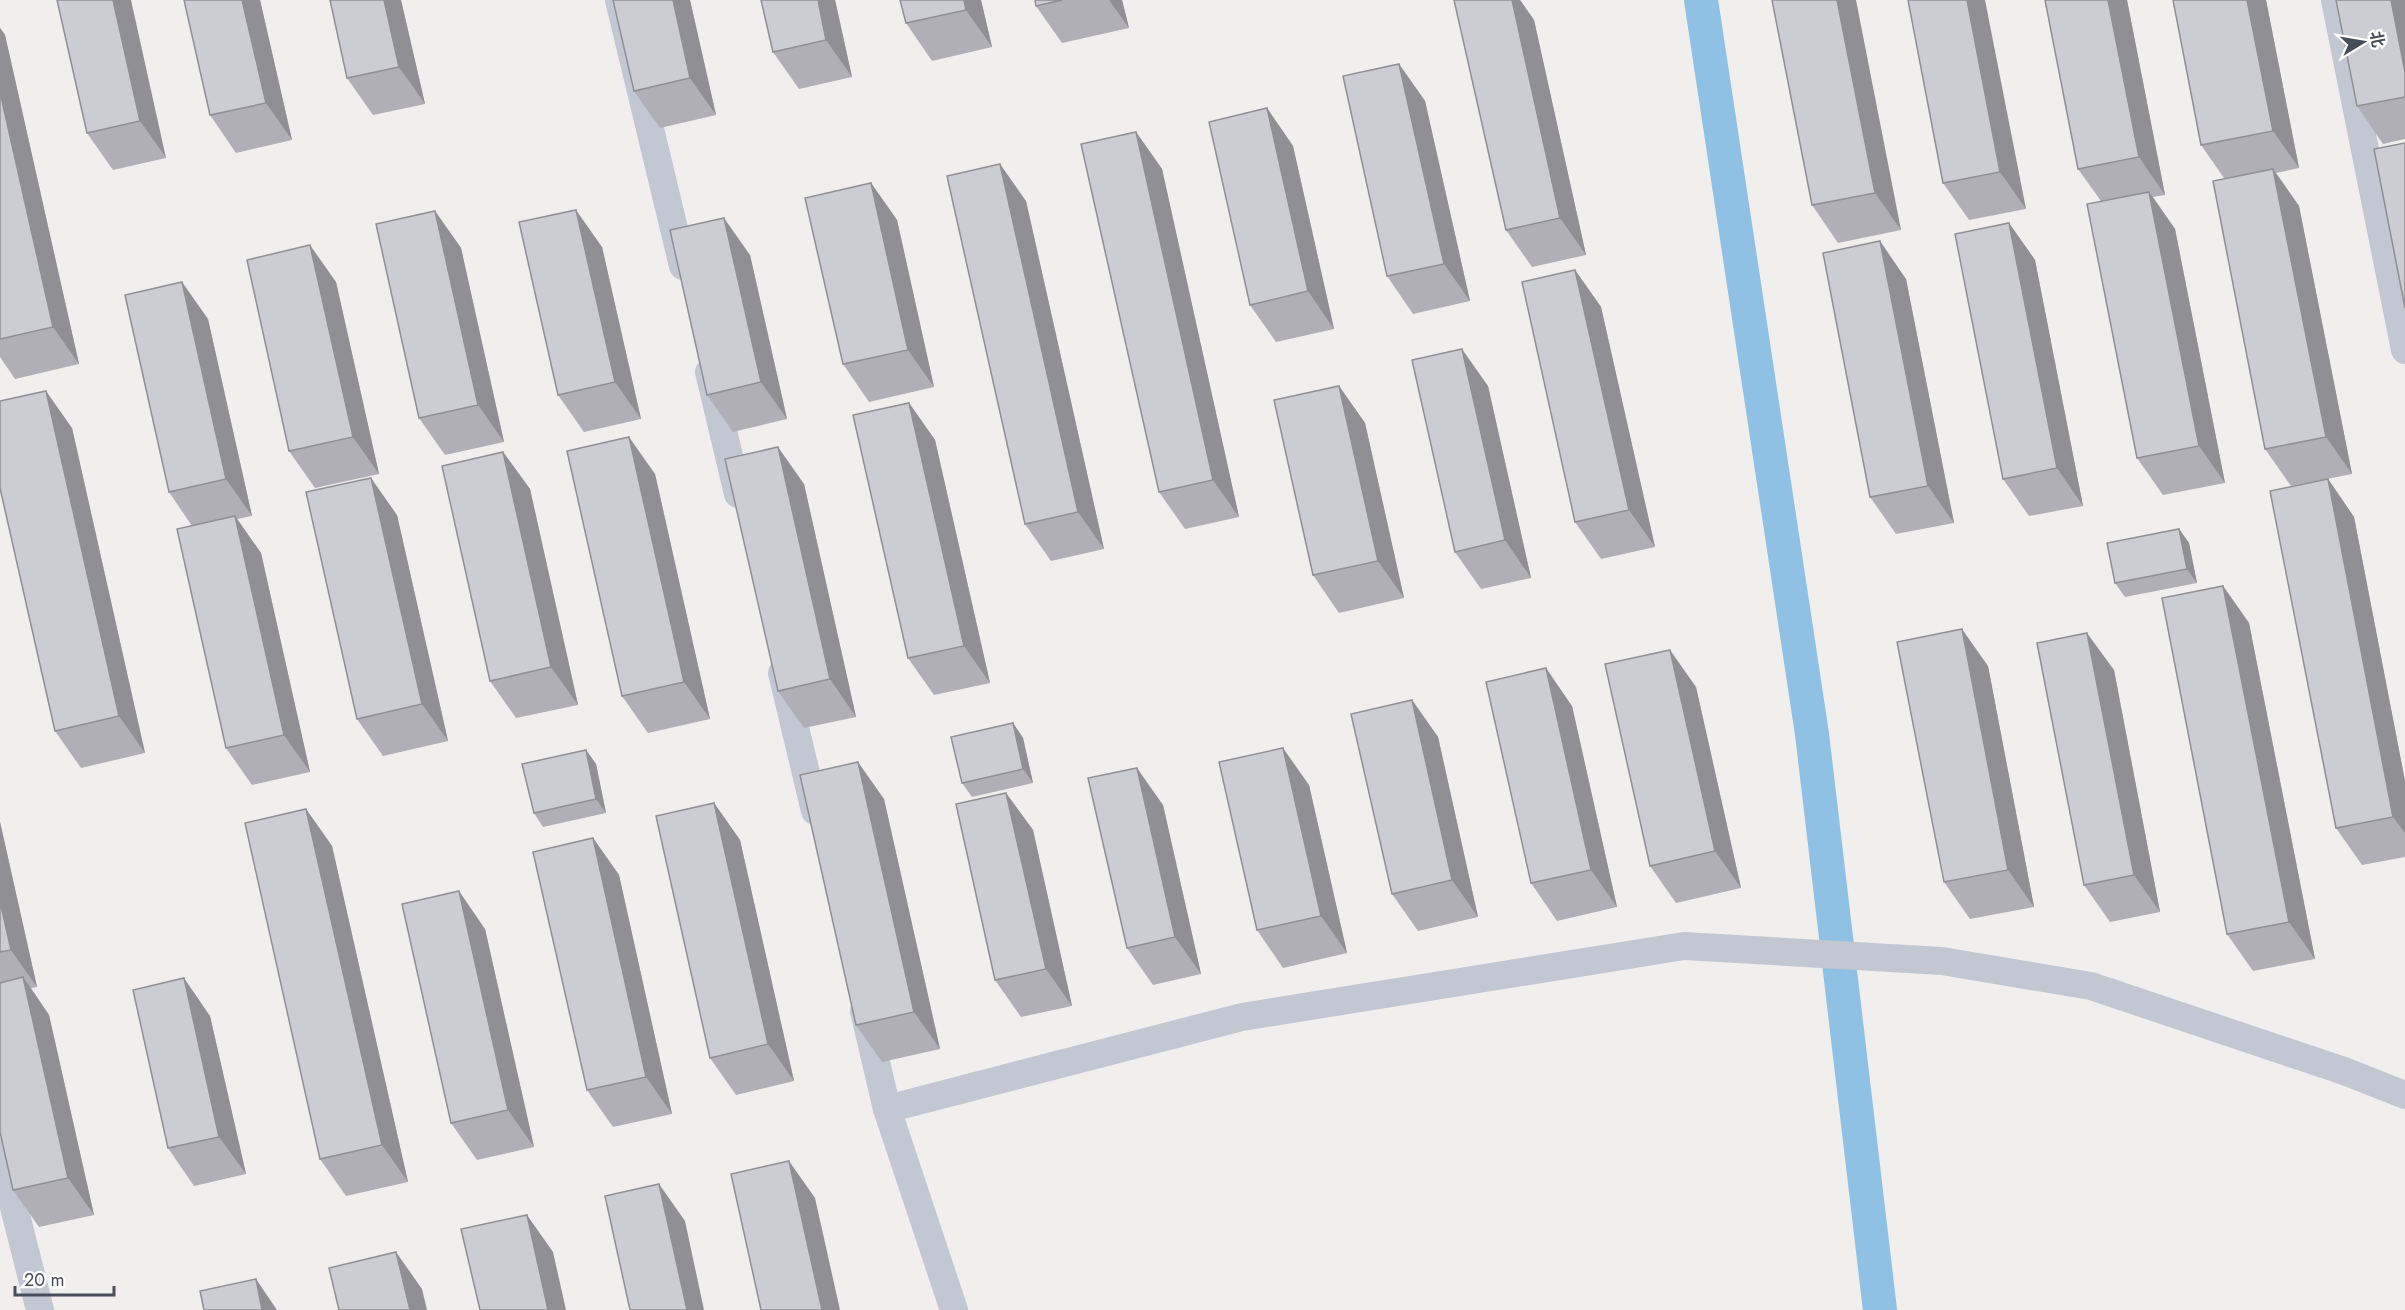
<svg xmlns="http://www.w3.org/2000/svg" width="2405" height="1310" viewBox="0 0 2405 1310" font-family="Jost,'Noto Sans SC',sans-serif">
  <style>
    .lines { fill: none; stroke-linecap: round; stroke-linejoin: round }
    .canal { stroke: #90c1e5; stroke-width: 34 }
    .minor { stroke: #c3c7d2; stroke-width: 28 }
    .wall { fill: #afafb5 }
    .shaded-wall { fill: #8f8f94 }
    .building { fill: #ccccd3; stroke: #8f8f94; stroke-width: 1.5 }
  </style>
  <rect width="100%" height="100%" fill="#f1efee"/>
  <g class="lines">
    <polyline class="canal" points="1701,0 1812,734 1880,1310"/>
    <g class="minor">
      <polyline points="619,0 683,266"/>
      <polyline points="2335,0 2405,350"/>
      <polyline points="709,372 738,494"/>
      <polyline points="782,673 815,811"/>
      <polyline points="864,1011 887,1109 954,1310"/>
      <polyline points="887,1109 1242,1017 1684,946 1942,961 2091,986 2344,1071 2405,1095"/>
      <polyline points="0,1152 40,1310"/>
    </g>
  </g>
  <g class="wall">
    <polygon points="57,0 166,158 113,170 87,133"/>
    <polygon points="260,0 292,140 236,153 210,115"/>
    <polygon points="401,0 425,104 373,115 347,78"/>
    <polygon points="613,0 690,0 716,115 660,128 634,91"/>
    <polygon points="761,0 835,0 852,77 799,89 773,52"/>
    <polygon points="981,0 992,47 932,61 906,23"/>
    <polygon points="1035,0 1122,0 1129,28 1062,43 1036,6"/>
    <polygon points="1454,0 1520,0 1534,20 1586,255 1532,267 1506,230"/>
    <polygon points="1772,0 1901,230 1838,243 1812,205"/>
    <polygon points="1908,0 2026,209 1969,220 1943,183"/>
    <polygon points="2045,0 2127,0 2165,195 2153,197 2175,229 2225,483 2163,495 2137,458 2101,201 2078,169"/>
    <polygon points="2266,0 2299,168 2276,173 2299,206 2352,474 2291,486 2265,449 2224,178 2201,145"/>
    <polygon points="2405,0 2405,139 2383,144 2357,106"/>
    <polygon points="0,28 5,35 79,364 15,379 0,357"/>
    <polygon points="1399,64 1425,101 1470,301 1413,314 1387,276"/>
    <polygon points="1267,108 1293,146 1334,329 1276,342 1250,305"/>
    <polygon points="1136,132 1162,169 1239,517 1185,529 1159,492"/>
    <polygon points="871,183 897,220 934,387 869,402 843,364"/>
    <polygon points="1026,201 1104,549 1051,561 1025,524"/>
    <polygon points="435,211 461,248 504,442 445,455 419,418"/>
    <polygon points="2009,223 2035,260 2083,506 2029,516 2003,479"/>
    <polygon points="602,247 641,419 584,432 558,395"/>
    <polygon points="750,255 787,419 733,432 707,395"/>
    <polygon points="1575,270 1601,307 1655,547 1601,559 1575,522"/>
    <polygon points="1906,279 1954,523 1896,534 1870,497"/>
    <polygon points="336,282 379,474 315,488 289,451"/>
    <polygon points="208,319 252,516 237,519 261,553 310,772 252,785 226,748 192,526 169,492"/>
    <polygon points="1339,386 1365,423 1404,598 1339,613 1313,575"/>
    <polygon points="1488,386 1531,578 1481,589 1455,552"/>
    <polygon points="909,403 935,440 990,683 934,695 908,658"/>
    <polygon points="72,428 145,753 81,768 55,731"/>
    <polygon points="503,452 530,489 578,705 516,718 490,681"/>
    <polygon points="655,474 710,719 648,733 622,696"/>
    <polygon points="2328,479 2354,517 2405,781 2405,857 2362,865 2336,828"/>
    <polygon points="804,484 856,717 804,728 778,691"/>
    <polygon points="397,515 448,741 383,756 357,719"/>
    <polygon points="2179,529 2189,543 2197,583 2125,597 2115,583"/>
    <polygon points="2223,586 2249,623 2315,959 2253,971 2227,934"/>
    <polygon points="1988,666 2034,907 1970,919 1944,882"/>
    <polygon points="2114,670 2160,912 2110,922 2084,885"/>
    <polygon points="1696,687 1741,888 1676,903 1650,866"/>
    <polygon points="1412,700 1438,737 1478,917 1418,931 1392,894"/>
    <polygon points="1572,706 1617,907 1557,921 1531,883"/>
    <polygon points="1013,723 1023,738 1033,783 972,797 962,783"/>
    <polygon points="586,750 596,764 606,813 543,827 534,813"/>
    <polygon points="1309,785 1347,953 1283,968 1257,930"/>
    <polygon points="1006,793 1033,830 1072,1006 1021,1017 995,980"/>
    <polygon points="884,799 940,1049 882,1062 856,1025"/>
    <polygon points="714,803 740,840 794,1081 736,1095 710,1058"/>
    <polygon points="1163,805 1201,974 1153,985 1127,948"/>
    <polygon points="306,809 332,846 408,1182 346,1196 320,1159"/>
    <polygon points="0,822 37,987 31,988 49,1015 94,1215 39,1227 13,1190 0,1132"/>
    <polygon points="593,838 619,875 672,1114 613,1127 587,1090"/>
    <polygon points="485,929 534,1147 477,1160 451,1123"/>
    <polygon points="210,1016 246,1174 194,1186 168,1148"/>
  </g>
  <g class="shaded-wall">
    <polygon points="113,0 131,0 166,158 140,121"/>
    <polygon points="242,0 260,0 292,140 266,103"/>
    <polygon points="384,0 401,0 425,104 399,67"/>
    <polygon points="673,0 690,0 716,115 690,78"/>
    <polygon points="818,0 835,0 852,77 826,40"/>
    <polygon points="964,0 981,0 992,47 966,10"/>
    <polygon points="1109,0 1122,0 1129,28"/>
    <polygon points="1512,0 1520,0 1534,20 1586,255 1560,218"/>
    <polygon points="1837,0 1856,0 1901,230 1875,193"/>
    <polygon points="1967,0 1985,0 2026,209 2000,172"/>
    <polygon points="2108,0 2127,0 2165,195 2139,157"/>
    <polygon points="2247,0 2266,0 2299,168 2273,131"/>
    <polygon points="2391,0 2405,0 2405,72"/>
    <polygon points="0,28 5,35 79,364 53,327 0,92"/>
    <polygon points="1399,64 1425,101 1470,301 1444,264"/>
    <polygon points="1267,108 1293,146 1334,329 1308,291"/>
    <polygon points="1136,132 1162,169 1239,517 1213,480"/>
    <polygon points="1000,164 1026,201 1104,549 1078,512"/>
    <polygon points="2273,169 2299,206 2352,474 2326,437"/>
    <polygon points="871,183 897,220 934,387 908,350"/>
    <polygon points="2149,192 2175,229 2225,483 2199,446"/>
    <polygon points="576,210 602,247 641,419 615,382"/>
    <polygon points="435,211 461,248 504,442 478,405"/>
    <polygon points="724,218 750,255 787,419 761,382"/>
    <polygon points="2009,223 2035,260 2083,506 2057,468"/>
    <polygon points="1880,241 1906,279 1954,523 1928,486"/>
    <polygon points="310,245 336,282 379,474 353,437"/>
    <polygon points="1575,270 1601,307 1655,547 1629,510"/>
    <polygon points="182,282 208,319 252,516 226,479"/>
    <polygon points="1462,349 1488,386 1531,578 1505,540"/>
    <polygon points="1339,386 1365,423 1404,598 1378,561"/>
    <polygon points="46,391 72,428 145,753 119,716"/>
    <polygon points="909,403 935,440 990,683 964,646"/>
    <polygon points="629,437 655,474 710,719 684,682"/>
    <polygon points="778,447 804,484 856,717 830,679"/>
    <polygon points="503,452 530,489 578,705 551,667"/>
    <polygon points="371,478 397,515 448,741 422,704"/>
    <polygon points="2328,479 2354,517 2405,781 2405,833 2393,817"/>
    <polygon points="235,516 261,553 310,772 284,735"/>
    <polygon points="2179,529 2189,543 2197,583 2187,569"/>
    <polygon points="2223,586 2249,623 2315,959 2289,922"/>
    <polygon points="1962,629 1988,666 2034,907 2008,870"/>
    <polygon points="2087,633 2114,670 2160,912 2134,875"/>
    <polygon points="1670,650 1696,687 1741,888 1715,851"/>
    <polygon points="1546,668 1572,706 1617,907 1591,870"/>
    <polygon points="1412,700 1438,737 1478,917 1452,880"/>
    <polygon points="1013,723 1023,738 1033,783 1023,769"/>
    <polygon points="1283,748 1309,785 1347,953 1321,916"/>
    <polygon points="586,750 596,764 606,813 596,799"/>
    <polygon points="858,762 884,799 940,1049 914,1012"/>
    <polygon points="1137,768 1163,805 1201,974 1175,937"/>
    <polygon points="1006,793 1033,830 1072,1006 1046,969"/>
    <polygon points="714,803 740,840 794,1081 768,1044"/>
    <polygon points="306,809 332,846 408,1182 382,1145"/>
    <polygon points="0,822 37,987 11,950 0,901"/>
    <polygon points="593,838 619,875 672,1114 646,1077"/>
    <polygon points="459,891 485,929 534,1147 508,1110"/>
    <polygon points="23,977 49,1015 94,1215 68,1178"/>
    <polygon points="184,978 210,1016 246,1174 219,1137"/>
    <polygon points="789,1161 815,1198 840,1310 822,1310"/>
    <polygon points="659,1184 685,1221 704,1310 687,1310"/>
    <polygon points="527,1215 553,1252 566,1310 548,1310"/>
    <polygon points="396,1252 422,1289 427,1310 410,1310"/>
    <polygon points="256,1279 277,1310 262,1310"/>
  </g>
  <g class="building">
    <polygon points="57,0 113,0 140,121 87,133"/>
    <polygon points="184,0 242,0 266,103 210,115"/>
    <polygon points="330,0 384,0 399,67 347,78"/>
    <polygon points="613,0 673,0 690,78 634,91"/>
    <polygon points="761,0 818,0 826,40 773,52"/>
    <polygon points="900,0 964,0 966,10 906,23"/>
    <polygon points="1035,0 1062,0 1036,6"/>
    <polygon points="1454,0 1512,0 1560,218 1506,230"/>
    <polygon points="1772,0 1837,0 1875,193 1812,205"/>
    <polygon points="1908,0 1967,0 2000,172 1943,183"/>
    <polygon points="2045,0 2108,0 2139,157 2078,169"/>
    <polygon points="2173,0 2247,0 2273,131 2201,145"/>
    <polygon points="2336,0 2391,0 2405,72 2405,97 2357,106"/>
    <polygon points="1399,64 1444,264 1387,276 1343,76"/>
    <polygon points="0,92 53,327 0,339"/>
    <polygon points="1267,108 1308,291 1250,305 1209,122"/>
    <polygon points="1136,132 1213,480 1159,492 1081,144"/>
    <polygon points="2405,143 2405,308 2374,149"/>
    <polygon points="1000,164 1078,512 1025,524 947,176"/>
    <polygon points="2273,169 2326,437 2265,449 2213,181"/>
    <polygon points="871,183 908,350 843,364 805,198"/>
    <polygon points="2149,192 2199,446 2137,458 2087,204"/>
    <polygon points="576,210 615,382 558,395 519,222"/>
    <polygon points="435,211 478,405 419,418 376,224"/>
    <polygon points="724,218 761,382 707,395 670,230"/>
    <polygon points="2009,223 2057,468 2003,479 1955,234"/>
    <polygon points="1880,241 1928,486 1870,497 1823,253"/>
    <polygon points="310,245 353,437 289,451 247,260"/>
    <polygon points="1575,270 1629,510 1575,522 1522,282"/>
    <polygon points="182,282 226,479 169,492 125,295"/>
    <polygon points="1462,349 1505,540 1455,552 1412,360"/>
    <polygon points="1339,386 1378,561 1313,575 1274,400"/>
    <polygon points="46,391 119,716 55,731 0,488 0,401"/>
    <polygon points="909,403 964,646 908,658 853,415"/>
    <polygon points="629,437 684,682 622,696 567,451"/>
    <polygon points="778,447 830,679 778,691 725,459"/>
    <polygon points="503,452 551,667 490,681 442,466"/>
    <polygon points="371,478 422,704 357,719 306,492"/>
    <polygon points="2328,479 2393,817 2336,828 2270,491"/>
    <polygon points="235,516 284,735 226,748 177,529"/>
    <polygon points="2179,529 2187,569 2115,583 2107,543"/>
    <polygon points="2223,586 2289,922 2227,934 2162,598"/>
    <polygon points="1962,629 2008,870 1944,882 1897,642"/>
    <polygon points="2087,633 2134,875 2084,885 2037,643"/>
    <polygon points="1670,650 1715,851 1650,866 1605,664"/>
    <polygon points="1546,668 1591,870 1531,883 1486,682"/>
    <polygon points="1412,700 1452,880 1392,894 1351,714"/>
    <polygon points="1013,723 1023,769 962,783 951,737"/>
    <polygon points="1283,748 1321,916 1257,930 1219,762"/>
    <polygon points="586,750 596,799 534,813 522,764"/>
    <polygon points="858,762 914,1012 856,1025 800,775"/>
    <polygon points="1137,768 1175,937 1127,948 1088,778"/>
    <polygon points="1006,793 1046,969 995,980 956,804"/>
    <polygon points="714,803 768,1044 710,1058 656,816"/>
    <polygon points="306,809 382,1145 320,1159 245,823"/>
    <polygon points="593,838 646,1077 587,1090 533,852"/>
    <polygon points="459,891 508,1110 451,1123 402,904"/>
    <polygon points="0,901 11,950 0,952"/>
    <polygon points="23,977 68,1178 13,1190 0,1132 0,983"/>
    <polygon points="184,978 219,1137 168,1148 133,990"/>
    <polygon points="789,1161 822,1310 761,1310 731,1174"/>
    <polygon points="659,1184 687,1310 630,1310 605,1196"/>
    <polygon points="527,1215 548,1310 480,1310 461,1229"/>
    <polygon points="396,1252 410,1310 339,1310 329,1268"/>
    <polygon points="256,1279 262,1310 204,1310 200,1291"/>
  </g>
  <g transform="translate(2363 42) rotate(79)" stroke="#ffffff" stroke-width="4.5" paint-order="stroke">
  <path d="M0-4.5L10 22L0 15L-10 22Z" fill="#484d5a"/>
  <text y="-9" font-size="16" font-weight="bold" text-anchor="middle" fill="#484d5a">北</text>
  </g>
  <path d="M15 1286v9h99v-9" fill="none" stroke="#484d5a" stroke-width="3"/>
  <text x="24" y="1286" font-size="18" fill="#484d5a" stroke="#ffffff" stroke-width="4.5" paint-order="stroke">20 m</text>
</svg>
